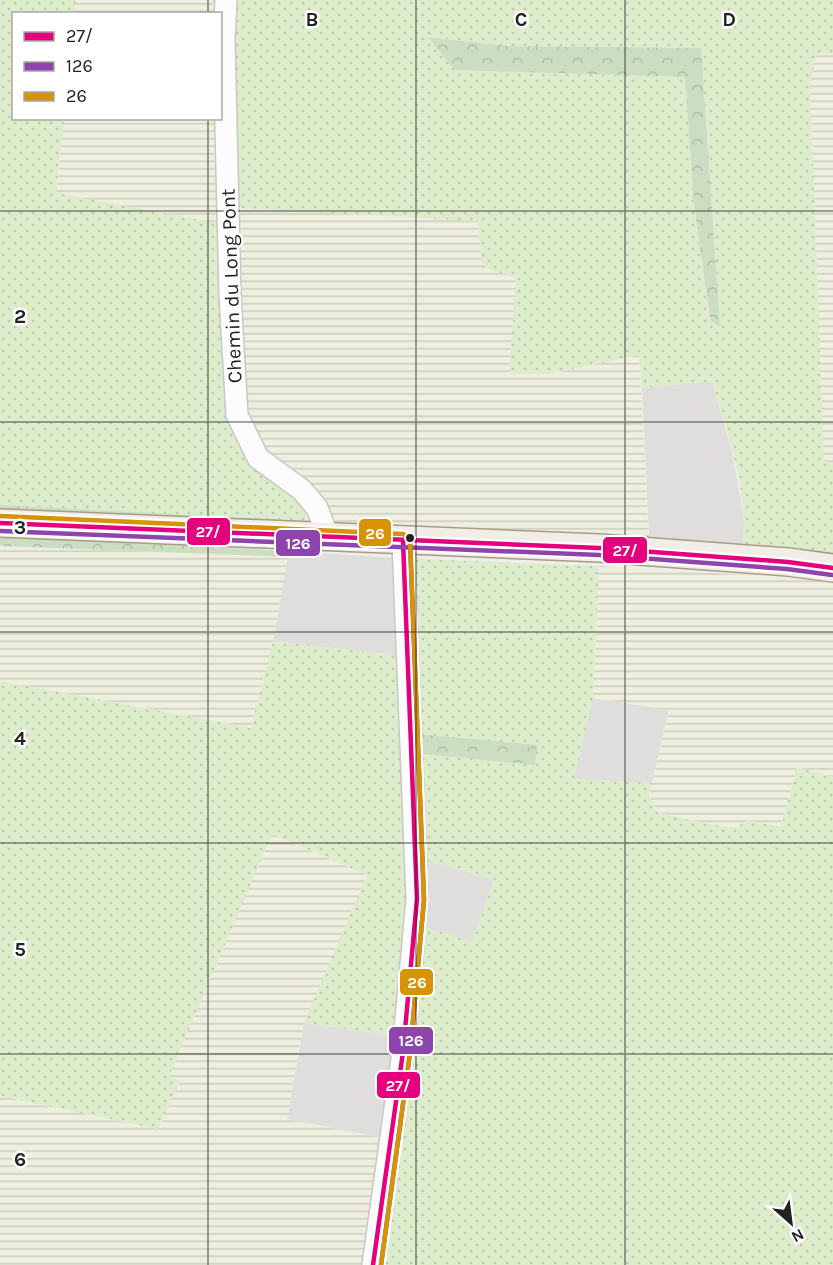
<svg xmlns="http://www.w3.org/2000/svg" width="833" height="1265" viewBox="0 0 833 1265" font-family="Karla,sans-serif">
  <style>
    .residential { fill: #dfdedc }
    .farmland { fill: url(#farmland-rules) }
    .grass { fill: url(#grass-dots); fill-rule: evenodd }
    .forest { fill: url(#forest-crowns) }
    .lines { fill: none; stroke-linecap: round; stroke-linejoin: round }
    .minor-casing { stroke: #c9c8c7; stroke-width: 24 }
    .major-casing { stroke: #a79c86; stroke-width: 30 }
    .minor { stroke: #fdfcfc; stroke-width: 21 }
    .major { stroke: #f3ede7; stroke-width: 27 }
    .bus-1-casing { stroke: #fff; stroke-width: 9 }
    .bus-2-casing { stroke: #fff; stroke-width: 9 }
    .bus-3-casing { stroke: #fff; stroke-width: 9 }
    .bus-1 { stroke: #e5007d; stroke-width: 4.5 }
    .bus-2 { stroke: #8e44ad; stroke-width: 4.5 }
    .bus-3 { stroke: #d79205; stroke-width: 4.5 }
    .grid { fill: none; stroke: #222; stroke-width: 1.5; stroke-opacity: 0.55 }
    .bus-dot { fill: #222; stroke: #fff; stroke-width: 2 }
    .labels { text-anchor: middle; stroke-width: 5; stroke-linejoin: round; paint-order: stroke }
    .street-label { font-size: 20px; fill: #222; stroke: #fff }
    .grid-label { font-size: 20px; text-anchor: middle; font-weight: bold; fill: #222; stroke: #fff; stroke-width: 5; stroke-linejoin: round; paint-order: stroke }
    .line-badge { stroke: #fff; stroke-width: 2 }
    .badge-label { font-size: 16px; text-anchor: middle; font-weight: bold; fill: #fff }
  </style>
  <defs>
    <pattern id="farmland-rules" width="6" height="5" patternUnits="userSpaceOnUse" patternTransform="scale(1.5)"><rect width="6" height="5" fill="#efefdf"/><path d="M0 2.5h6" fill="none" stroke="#cdcdbf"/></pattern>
    <pattern id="grass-dots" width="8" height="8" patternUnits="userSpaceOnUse" patternTransform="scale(1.5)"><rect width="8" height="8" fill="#ddeccb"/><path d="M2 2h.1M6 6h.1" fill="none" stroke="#bdcaae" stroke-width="1.8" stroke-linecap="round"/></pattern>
    <pattern id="forest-crowns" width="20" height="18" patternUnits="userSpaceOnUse" patternTransform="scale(1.5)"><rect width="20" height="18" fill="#cbdec1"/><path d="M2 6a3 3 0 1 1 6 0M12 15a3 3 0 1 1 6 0" fill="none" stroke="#aebea6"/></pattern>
  </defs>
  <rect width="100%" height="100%" fill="#f0eeeb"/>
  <g class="residential">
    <polygon points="712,381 733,456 745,525 742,547 649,538 642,388"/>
    <polygon points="288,551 395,558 402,656 273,641"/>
    <polygon points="593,698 669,710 652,783 573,779"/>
    <polygon points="408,855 494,880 471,943 408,921"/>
    <polygon points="304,1023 397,1036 383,1138 287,1119"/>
  </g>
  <g class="farmland">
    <polygon points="76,0 213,0 214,13 75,14"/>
    <polygon points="833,53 833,463 824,461 810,85 816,54"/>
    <polygon points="64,119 218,119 222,207 478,221 482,267 517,278 549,374 639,355 649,538 482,533 305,521 307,510 56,193"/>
    <polygon points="0,546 288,557 273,641 251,728 0,681"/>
    <polygon points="599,566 782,577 833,583 833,777 797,767 781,827 748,820 735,829 658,813 649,796 669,710 593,698"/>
    <polygon points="272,834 367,875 304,1023 287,1119 383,1138 365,1265 0,1265 0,1096 158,1129 180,1081 169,1076"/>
  </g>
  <g class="grass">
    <polygon points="0,0 76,0 75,13 14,14 14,118 64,119 56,193 222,224 231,416 297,493 307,510 305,521 0,505"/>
    <path d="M213 0H833V53L816 54 810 85 824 461 833 463V558L742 547C750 493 727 433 712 381L642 388 639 355 549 374H509L516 278 482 267 478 221 222 207 220 14 214 13ZM429 37 507 46 701 48 720 326 709 320 694 205 685 77 455 70Z"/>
    <path d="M395 558 599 566 593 698 574 779 652 783 649 796 658 813 735 829 747 820 781 827 797 767 833 777V1265H365L397 1036 304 1023 367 875 272 834 169 1076 180 1081 158 1129 0 1096V681L251 728 273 641 402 656ZM408 855 494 880 471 942 408 921Z"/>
  </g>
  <g class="forest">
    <polygon points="428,37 507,46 701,48 720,327 710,320 694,205 685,77 455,70"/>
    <polygon points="0,505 305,521 302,528 0,515"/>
    <polygon points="0,537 288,551 288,557 0,546"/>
    <polygon points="405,733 537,745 535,765 405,752"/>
  </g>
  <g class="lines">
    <g class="minor-casing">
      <g id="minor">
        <polyline points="226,0 224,40 230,296 237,415 258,458 302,490 317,508 328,537"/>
        <polyline points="373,1265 403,1052 417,899 403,541"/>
      </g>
    </g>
    <g class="major-casing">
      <polyline id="major" points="0,523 599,548 788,562 833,568"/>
    </g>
    <use href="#minor" class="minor"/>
    <use href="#major" class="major"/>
    <g class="bus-1-casing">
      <g id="bus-1">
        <polyline points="0,523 599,548 788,562 833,568"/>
        <polyline points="373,1265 403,1052 417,899 403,541"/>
      </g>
    </g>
    <g class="bus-2-casing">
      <g id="bus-2">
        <polyline points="0,531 599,555 787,569 832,575"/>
        <polyline points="381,1265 410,1053 424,900 410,541"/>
      </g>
    </g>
    <g class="bus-3-casing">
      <polyline id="bus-3" points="0,516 403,534 410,538 424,900 410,1053 381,1265"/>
    </g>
    <use href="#bus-1" class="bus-1"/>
    <use href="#bus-2" class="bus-2"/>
    <use href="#bus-3" class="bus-3"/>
  </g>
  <path class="grid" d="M208 0V14M416 0V1265M625 0V1265M208 118V1265M0 211H833M0 422H833M0 632H833M0 843H833M0 1054H833"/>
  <circle class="bus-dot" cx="410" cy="538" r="5"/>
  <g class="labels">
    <g class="street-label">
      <text transform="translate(231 286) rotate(-92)" y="7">Chemin du Long Pont</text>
    </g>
  </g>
  <g class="grid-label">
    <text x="312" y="26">B</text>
    <text x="521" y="26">C</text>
    <text x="729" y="26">D</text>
    <text x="20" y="323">2</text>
    <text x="20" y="534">3</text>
    <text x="20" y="745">4</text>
    <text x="20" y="956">5</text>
    <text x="20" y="1166">6</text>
  </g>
  <g class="line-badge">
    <rect x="186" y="517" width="45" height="29" rx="6" fill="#e5007d"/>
    <rect x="358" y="518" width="34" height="29" rx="6" fill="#d79205"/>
    <rect x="275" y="529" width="46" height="28" rx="6" fill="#8e44ad"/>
    <rect x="602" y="536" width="46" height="28" rx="6" fill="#e5007d"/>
    <rect x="399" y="968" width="35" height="28" rx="6" fill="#d79205"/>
    <rect x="388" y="1026" width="46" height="29" rx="6" fill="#8e44ad"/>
    <rect x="376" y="1071" width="45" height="28" rx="6" fill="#e5007d"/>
  </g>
  <g class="badge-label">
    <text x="208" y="537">27/</text>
    <text x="375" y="539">26</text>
    <text x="298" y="549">126</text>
    <text x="625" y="556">27/</text>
    <text x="417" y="988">26</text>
    <text x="411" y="1046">126</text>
    <text x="398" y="1091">27/</text>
  </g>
  <rect x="12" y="12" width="210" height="108" fill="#ffffff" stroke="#a7a7a7" stroke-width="1.5"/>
  <rect x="24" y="32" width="30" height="9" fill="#e5007d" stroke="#a7a7a7" stroke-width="1.5"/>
  <text x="66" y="42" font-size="18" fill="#222222">27/</text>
  <rect x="24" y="62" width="30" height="9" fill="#8e44ad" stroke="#a7a7a7" stroke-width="1.5"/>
  <text x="66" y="72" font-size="18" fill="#222222">126</text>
  <rect x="24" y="92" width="30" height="9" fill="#d79205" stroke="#a7a7a7" stroke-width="1.5"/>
  <text x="66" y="102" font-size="18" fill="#222222">26</text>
  <g transform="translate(791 1223) rotate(152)" stroke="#ffffff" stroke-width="4.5" paint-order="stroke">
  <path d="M0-4.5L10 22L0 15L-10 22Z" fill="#222222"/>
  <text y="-9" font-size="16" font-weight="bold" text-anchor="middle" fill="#222222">N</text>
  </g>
</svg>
